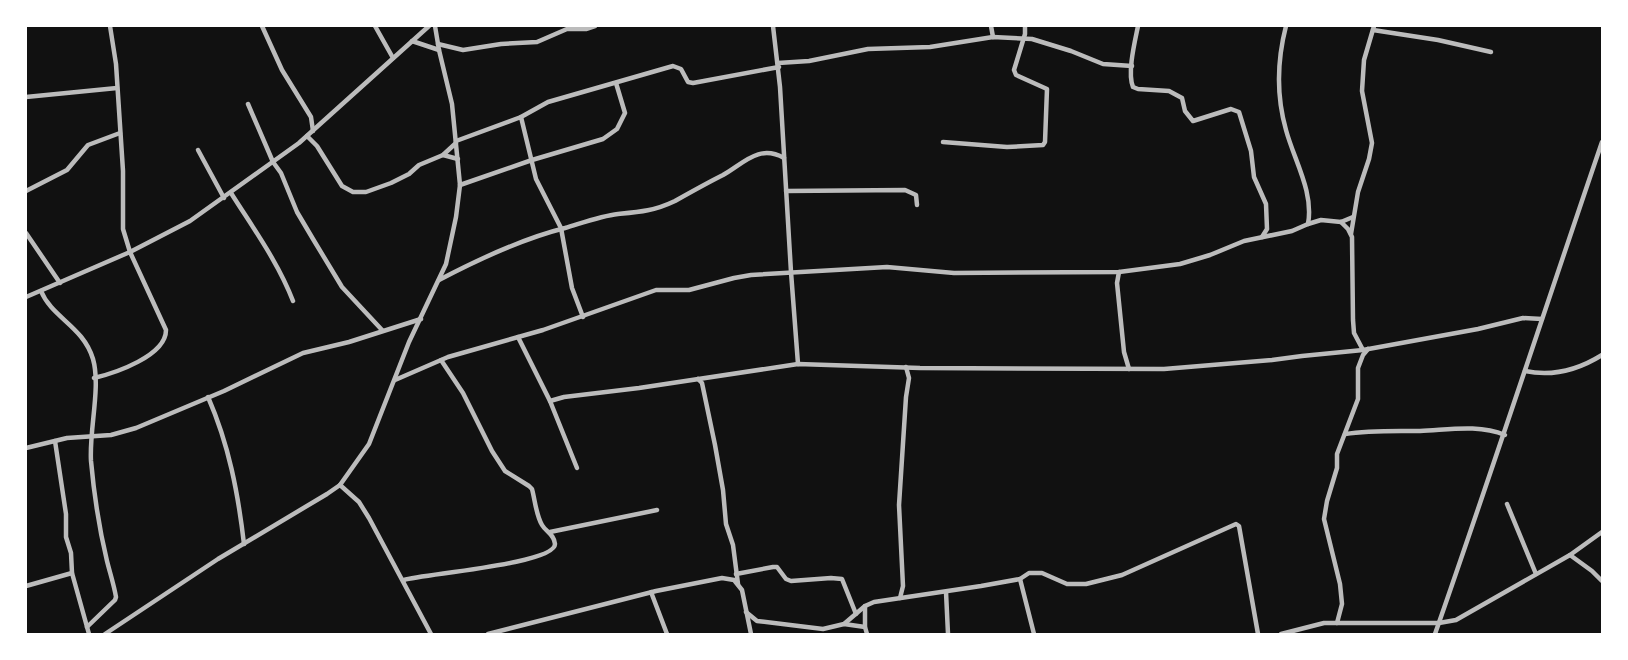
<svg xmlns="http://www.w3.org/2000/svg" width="1628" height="660" viewBox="0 0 1628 660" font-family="Quicksand,sans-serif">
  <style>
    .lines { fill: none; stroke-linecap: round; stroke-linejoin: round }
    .minor { stroke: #bcbcbc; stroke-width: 4.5 }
  </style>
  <rect width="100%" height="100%" fill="#111"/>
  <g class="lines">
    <g class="minor">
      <polyline points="262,26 282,70 311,117 313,131"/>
      <polyline points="375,26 393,58"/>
      <polyline points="773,26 780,87 791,272 798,364"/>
      <polyline points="991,26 993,37"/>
      <path d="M1138 26C1135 41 1127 73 1133 87L1138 89 1169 91 1182 98 1185 111 1193 121 1231 109 1239 112 1251 151 1254 177 1266 204 1267 229 1262 237"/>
      <path d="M1286 26C1277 61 1276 95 1286 130 1294 160 1314 192 1308 224"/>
      <polyline points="1373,30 1438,40 1491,52"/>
      <polyline points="412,41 439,50"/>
      <polyline points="438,44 463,50 501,44 537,42 567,29 586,29 595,26"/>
      <polyline points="778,63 809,61 868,49 930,47 993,37 1032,39 1071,51 1103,64 1132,66"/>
      <polyline points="26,97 117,88"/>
      <polyline points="248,104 273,162 281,173 297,212 313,239 342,287 382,330"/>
      <polyline points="521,117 548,102 673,66 681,69 688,82 693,83 779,67"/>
      <polyline points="307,136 317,146 342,186 353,192 366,192 391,183 409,174 419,165 443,155 456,143"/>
      <polyline points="456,141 521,117 536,179 561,228 572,288 583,317"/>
      <polyline points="943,142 1007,147 1043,145 1045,142 1047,89 1016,75 1014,70 1025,34 1025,26"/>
      <polyline points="198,150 224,198"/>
      <polyline points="443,155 458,159"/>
      <polyline points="460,185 532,160 603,139 617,129 625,113 616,83"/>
      <polyline points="26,191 67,170 88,145 120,133"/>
      <polyline points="786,191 905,190 916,195 917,205"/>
      <path d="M231 193C253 228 278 262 293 301"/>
      <polyline points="1341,222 1348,229 1352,237 1353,320 1354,333 1363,350"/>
      <polyline points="26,233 60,283"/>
      <polyline points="1351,234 1358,192 1369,159 1372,143 1362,91 1364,60 1374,26"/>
      <polyline points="1119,272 1117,283 1124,352 1129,369"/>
      <path d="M439 280C479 259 521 239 565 228 582 223 601 216 618 214 640 212 654 211 675 201 691 192 707 183 723 175 744 163 759 144 784 158"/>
      <path d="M41 291C52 318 83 326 93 359 101 387 89 430 91 461 94 494 99 528 107 561 110 573 114 585 116 597L115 600 87 627"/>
      <polyline points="26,297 130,252 190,221 299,143 429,26"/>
      <polyline points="518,337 550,401 564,397 639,388 798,364 920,368 1164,369 1272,360 1302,356 1363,350 1478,329 1523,318 1542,319"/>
      <path d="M1525 371C1553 377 1578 370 1602 355"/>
      <path d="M94 378C115 373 166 356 166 330L130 252 123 229V171L116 64 110 26"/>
      <polyline points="698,379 702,383 715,445 723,490 726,524 733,545 738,584"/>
      <polyline points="395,380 448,357 543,330 656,290 689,290 734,278 751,275 887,267 954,273 1119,272 1180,264 1210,255 1244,241 1292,231 1308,224 1321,220 1341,222 1353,217"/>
      <path d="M208 397C229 445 238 493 244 544"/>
      <polyline points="550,401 577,468"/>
      <path d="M1345 434C1370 430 1395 431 1420 431 1448 430 1478 424 1505 435"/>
      <polyline points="55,441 66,514 66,537 71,553 72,573 89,634"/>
      <polyline points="26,448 67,438 111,435 136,428 224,391 303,353 349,342 421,319"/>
      <polyline points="340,485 359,502 369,518 431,634"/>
      <polyline points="1507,504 1536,574"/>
      <polyline points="550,532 657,510"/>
      <polyline points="1570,555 1602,532"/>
      <polyline points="736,574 773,567 777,567 786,579 791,581 831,578 842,579 856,614"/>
      <polyline points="1020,579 1034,634"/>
      <path d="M404 580C423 574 555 564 555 544 554 534 546 532 542 525 536 515 535 500 532 489L529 486 505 471 492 451 463 393 441 360"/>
      <polyline points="26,586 72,573"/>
      <polyline points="651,592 667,634"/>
      <polyline points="946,592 948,634"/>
      <polyline points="900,598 903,586 899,505 906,397 909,378 906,367"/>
      <polyline points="865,606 865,627 867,634"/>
      <polyline points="746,612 757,621 823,629 844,624 865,606 874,602 981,586 1020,579 1029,573 1042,573 1067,584 1086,584 1122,575 1236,524 1239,526 1258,634"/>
      <polyline points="1337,623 1342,604 1340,584 1324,519 1327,501 1337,468 1337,454 1358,399 1358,368 1363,355 1368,349"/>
      <polyline points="844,624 865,627"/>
      <polyline points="105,634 218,559 327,494 340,485 369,444 409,342 446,264 456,217 460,185 452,104 439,50 435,26"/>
      <polyline points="488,634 656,591 722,578 734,580 742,590 751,634"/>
      <polyline points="1281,634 1324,623 1439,623 1456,620 1570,555 1592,571 1602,581"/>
      <path d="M1435 634C1492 471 1546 306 1602 142"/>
    </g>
  </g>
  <rect width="1628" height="660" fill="none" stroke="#ffffff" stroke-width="54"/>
</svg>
